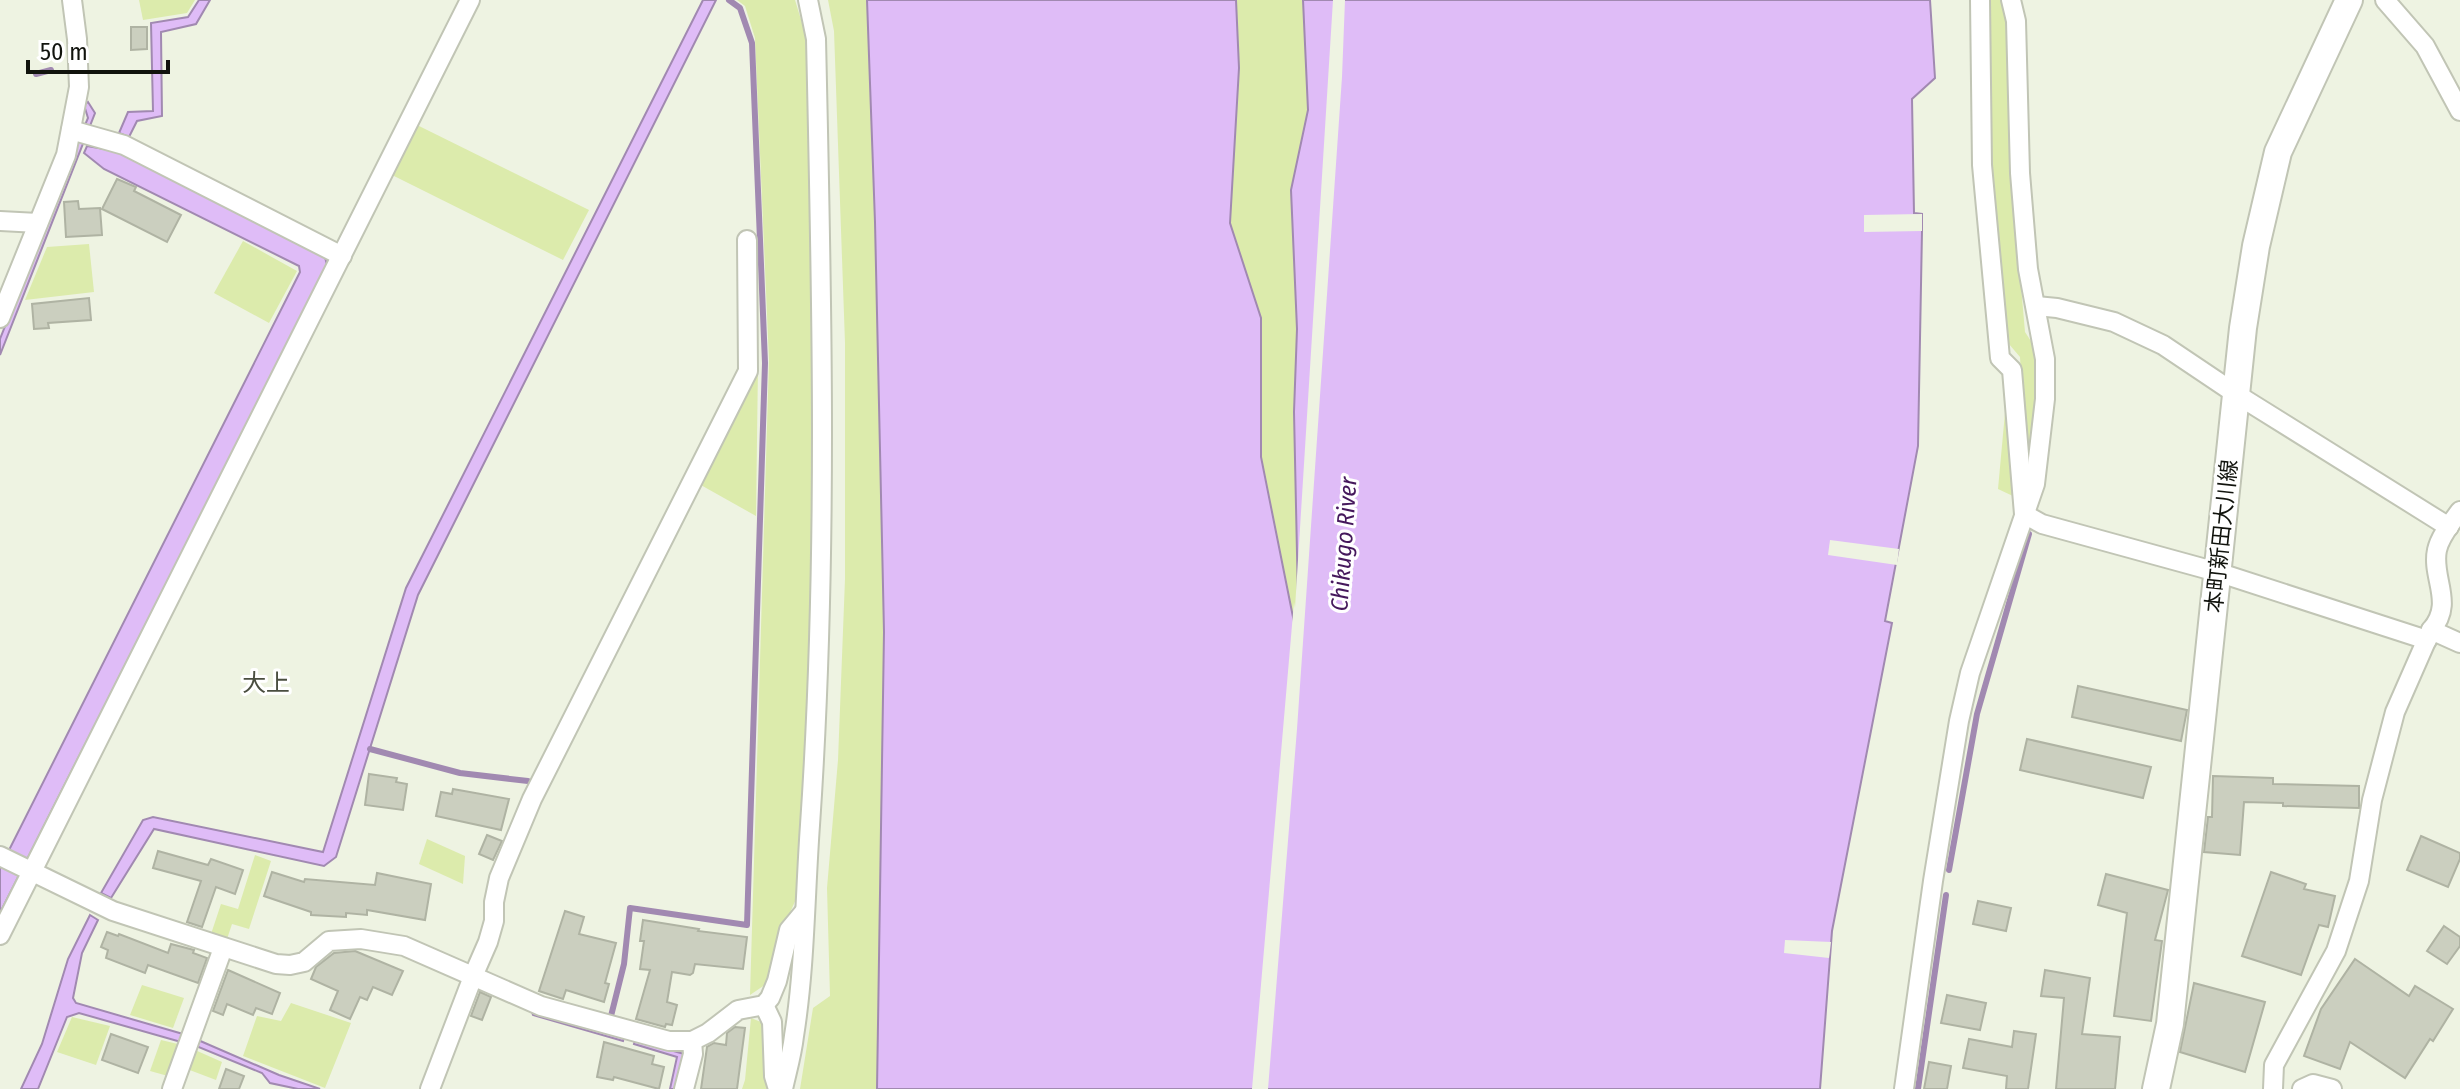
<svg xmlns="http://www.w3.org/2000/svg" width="2460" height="1089" viewBox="0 0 2460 1089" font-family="'Fira Sans Condensed','Noto Sans JP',sans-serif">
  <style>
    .green { fill: #dcebac }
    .water { fill: #dfbcf7; stroke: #a189b1; stroke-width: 2 }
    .pier { fill: #eef3e2 }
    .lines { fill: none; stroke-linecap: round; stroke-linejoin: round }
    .stream { stroke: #a189b1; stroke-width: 6 }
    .building { fill: #cbcfbf; stroke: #afb3a3; stroke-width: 2 }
    .street-casing { stroke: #c1c5b5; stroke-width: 22 }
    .secondary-casing { stroke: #c1c5b5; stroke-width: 30 }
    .street { stroke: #fff; stroke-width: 18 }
    .secondary { stroke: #fff; stroke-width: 26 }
    .labels { text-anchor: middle; stroke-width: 6; stroke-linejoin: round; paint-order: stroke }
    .street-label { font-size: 22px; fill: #11130d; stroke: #fff }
    .water-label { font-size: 24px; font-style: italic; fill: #45185c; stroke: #fff }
    .neighbourhood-label { font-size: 24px; fill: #4a4e40; stroke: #fff }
  </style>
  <rect width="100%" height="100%" fill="#eef3e2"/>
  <g class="green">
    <polygon points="139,0 195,0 187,13 143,20"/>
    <polygon points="737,0 795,0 806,36 816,343 808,765 797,897 779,937 769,982 750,995 769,360 755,38 745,6"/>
    <polygon points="828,0 867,0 875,222 884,632 877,1089 800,1089 813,1008 830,996 827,888 838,760 845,579 845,343 834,31"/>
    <polygon points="1236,0 1303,0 1308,110 1291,190 1297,329 1294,412 1300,654 1261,457 1261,318 1230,224 1239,68"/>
    <polygon points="1987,0 2003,0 2009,35 2010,160 2025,332 2038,352 2037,419 2027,482 2020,357 2003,337 1985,168"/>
    <polygon points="415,124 589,210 563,260 390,174"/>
    <polygon points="243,241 297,271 269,323 214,293"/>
    <polygon points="89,244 94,292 25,300 47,247"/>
    <polygon points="758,365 756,516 699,484"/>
    <polygon points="2007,391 2015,497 1998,489"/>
    <polygon points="427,839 465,856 463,884 419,864"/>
    <polygon points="255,855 271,861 249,929 232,924 227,939 211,934 221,904 238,909"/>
    <polygon points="142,985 184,998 173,1028 130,1015"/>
    <polygon points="291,1003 351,1023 325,1088 243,1056 257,1016 281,1021"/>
    <polygon points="72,1017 110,1026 96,1065 57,1052"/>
    <polygon points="751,1018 766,1024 771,1089 742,1089 745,1080"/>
    <polygon points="161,1040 182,1045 168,1076 150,1071"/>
    <polygon points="195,1050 222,1062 216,1080 187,1069"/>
  </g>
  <g class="water">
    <polygon points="199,0 210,0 196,24 161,32 162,116 137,121 129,137 119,133 128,112 153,111 151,23 188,17"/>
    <polygon points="703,0 716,0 418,595 336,857 324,866 154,829 111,898 101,893 143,820 153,817 323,852 406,588"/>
    <polygon points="867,0 1236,0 1239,68 1230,223 1261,318 1261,457 1299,647 1294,412 1297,329 1291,190 1308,110 1303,0 1930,0 1935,78 1912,99 1914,213 1922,214 1922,231 1918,446 1885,621 1892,623 1832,931 1820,1089 877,1089 884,632 875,222"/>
    <polygon points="88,102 95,113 0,355 0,339 85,125 88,118 84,105"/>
    <polygon points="87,146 116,151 325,257 327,265 0,913 0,868 300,272 299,266 104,169 84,153"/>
    <polygon points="90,915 98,920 82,953 73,998 76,1003 183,1034 181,1042 79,1013 67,1017 38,1089 21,1089 42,1044 68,959"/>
    <polygon points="531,1009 624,1037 623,1041 533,1015"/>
    <polygon points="198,1040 279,1075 320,1089 298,1089 270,1083 262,1073 196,1046"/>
    <polygon points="635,1040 684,1054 676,1089 670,1089 677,1057 634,1044"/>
  </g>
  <g class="pier">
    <polygon points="1333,0 1345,0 1342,77 1297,729 1268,1089 1252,1089 1294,602 1295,608"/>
    <polygon points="1922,214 1922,231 1864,232 1864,215"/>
    <polygon points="1830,540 1899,549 1897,565 1828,555"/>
    <polygon points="1785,940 1831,942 1829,958 1784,953"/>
  </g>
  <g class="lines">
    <g class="stream">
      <polyline points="36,74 51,70"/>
      <polyline points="370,749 460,773 528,781"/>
      <polyline points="1949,870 1977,714 2029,534"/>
      <polyline points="611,1016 624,964 630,908 747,925 765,363 752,43 740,8 729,0"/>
      <polyline points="1918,1089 1946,895"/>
    </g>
  </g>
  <g class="building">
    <polygon points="131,27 147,27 147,49 131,50"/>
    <polygon points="117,179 136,187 134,191 181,215 167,242 102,209"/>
    <polygon points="78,201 79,209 100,208 102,235 66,237 64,202"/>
    <polygon points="89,298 91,320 48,323 49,328 34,329 32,304"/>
    <polygon points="2078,686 2187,710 2181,741 2072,717"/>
    <polygon points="2027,739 2151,767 2143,798 2020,770"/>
    <polygon points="369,774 397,778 396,782 407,784 403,810 365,805"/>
    <polygon points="2213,776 2273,778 2273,784 2359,786 2359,808 2283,806 2283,803 2244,802 2240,855 2204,852 2208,817 2212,817"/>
    <polygon points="453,789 509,799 501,830 436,816 441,792 452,794"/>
    <polygon points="487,835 502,841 493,860 479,854"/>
    <polygon points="2421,836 2460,853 2460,859 2448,887 2407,870"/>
    <polygon points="158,851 208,865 211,859 243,870 235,894 216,887 202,927 187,922 201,881 153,868"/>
    <polygon points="272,872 304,882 305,879 375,885 377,873 431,884 425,920 367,910 367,915 346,913 346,917 311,915 311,912 264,896"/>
    <polygon points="2271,872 2306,884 2304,889 2335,896 2328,927 2319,925 2301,975 2242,956"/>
    <polygon points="2106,874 2168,890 2155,940 2162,941 2151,1021 2114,1016 2127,913 2098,905"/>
    <polygon points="1978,901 2011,908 2006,931 1973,924"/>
    <polygon points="565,911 584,917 579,934 616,943 605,983 609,984 604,1002 566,990 563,999 539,991"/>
    <polygon points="643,920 699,929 698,931 747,937 743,969 695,964 693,973 690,975 672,972 667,1002 677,1005 672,1025 666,1024 665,1027 636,1019 650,970 640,969 644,941 640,941"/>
    <polygon points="2444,926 2460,937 2460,946 2447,964 2427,951"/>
    <polygon points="107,932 118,936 119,934 168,953 171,944 194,950 193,953 207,958 198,983 148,965 145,973 106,958 108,950 101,947"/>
    <polygon points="355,951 403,971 392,995 373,987 367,1000 360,997 350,1019 330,1010 338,991 311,979 316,967 334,953"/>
    <polygon points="2355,959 2409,996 2415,986 2453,1009 2433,1041 2430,1039 2405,1078 2350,1042 2340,1069 2304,1056 2321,1009"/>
    <polygon points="228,970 280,993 272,1014 256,1008 253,1015 227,1004 223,1015 213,1011"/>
    <polygon points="2045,970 2090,978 2082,1034 2120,1037 2115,1089 2056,1089 2064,998 2041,996"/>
    <polygon points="2194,983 2265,1002 2245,1072 2180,1052"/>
    <polygon points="480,992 491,997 482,1020 471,1016"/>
    <polygon points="1947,995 1986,1003 1980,1030 1941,1023"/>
    <polygon points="735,1027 745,1028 737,1089 701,1089 707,1047 714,1043 726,1045 727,1033"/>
    <polygon points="2014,1031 2036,1034 2028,1089 2006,1089 2007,1076 1963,1068 1969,1039 2012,1047"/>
    <polygon points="111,1034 148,1047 138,1073 102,1060"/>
    <polygon points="604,1042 654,1056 652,1064 664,1067 659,1089 614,1077 613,1080 597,1077"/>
    <polygon points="1929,1062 1951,1066 1947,1089 1924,1089"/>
    <polygon points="226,1069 244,1076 239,1089 219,1089"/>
  </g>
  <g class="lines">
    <g class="street-casing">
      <g id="street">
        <polyline points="1980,0 1982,165 2000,358 2012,370 2024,514 2042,524 2217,572 2427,640"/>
        <polyline points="2385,0 2425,46 2460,111"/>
        <polyline points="71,130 124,145 342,256"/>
        <polyline points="0,221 38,223"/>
        <polyline points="2036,306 2057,308 2114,322 2163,345 2236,394 2449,527"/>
        <polyline points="0,318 66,155 79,87 77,39 72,0"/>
        <polyline points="2431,630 2460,643"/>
        <polyline points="0,856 113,911 276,964 290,965 304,962 329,941 361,939 404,946 541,1006 669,1041 692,1041 708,1033 738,1010 764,1005 770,998 777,981 789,930 804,912"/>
        <polyline points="0,935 470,0"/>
        <polyline points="764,1005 772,1022 774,1076 778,1089"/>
        <polyline points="172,1089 223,948"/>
        <polyline points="430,1089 474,974 488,942 494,921 494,902 499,878 532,799 748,371 747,240"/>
        <polyline points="684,1089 693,1054 692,1041"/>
        <path d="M783 1089C787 1071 792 1054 794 1036 805 967 805 895 810 825 828 563 822 301 816 39L808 0"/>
        <polyline points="1904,1089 1933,881 1959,721 1970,673 2035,484 2045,399 2045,359 2028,269 2020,173 2016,21 2011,0"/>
        <path d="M2273 1089 2274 1065 2336 951 2359 881 2372 800 2395 712 2431 630C2455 603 2431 578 2437 550 2440 536 2452 522 2460 511"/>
        <polyline points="2302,1089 2313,1084 2332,1089"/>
      </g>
    </g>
    <g class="secondary-casing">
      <polyline id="secondary" points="2156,1089 2170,1024 2243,328 2256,246 2278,152 2349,0"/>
    </g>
    <use href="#street" class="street"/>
    <use href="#secondary" class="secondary"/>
  </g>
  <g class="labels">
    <g class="street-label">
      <text transform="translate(2221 536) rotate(-84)" y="8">本町新田大川線</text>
    </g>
    <g class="water-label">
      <text transform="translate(1344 544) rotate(-86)" y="8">Chikugo River</text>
    </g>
    <g class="neighbourhood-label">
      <text x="266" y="691">大上</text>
    </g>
  </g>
  <path d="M28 60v12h140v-12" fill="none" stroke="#11130d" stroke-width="4"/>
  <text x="40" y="60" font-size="24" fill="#11130d" stroke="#ffffff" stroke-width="6" paint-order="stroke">50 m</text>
</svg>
